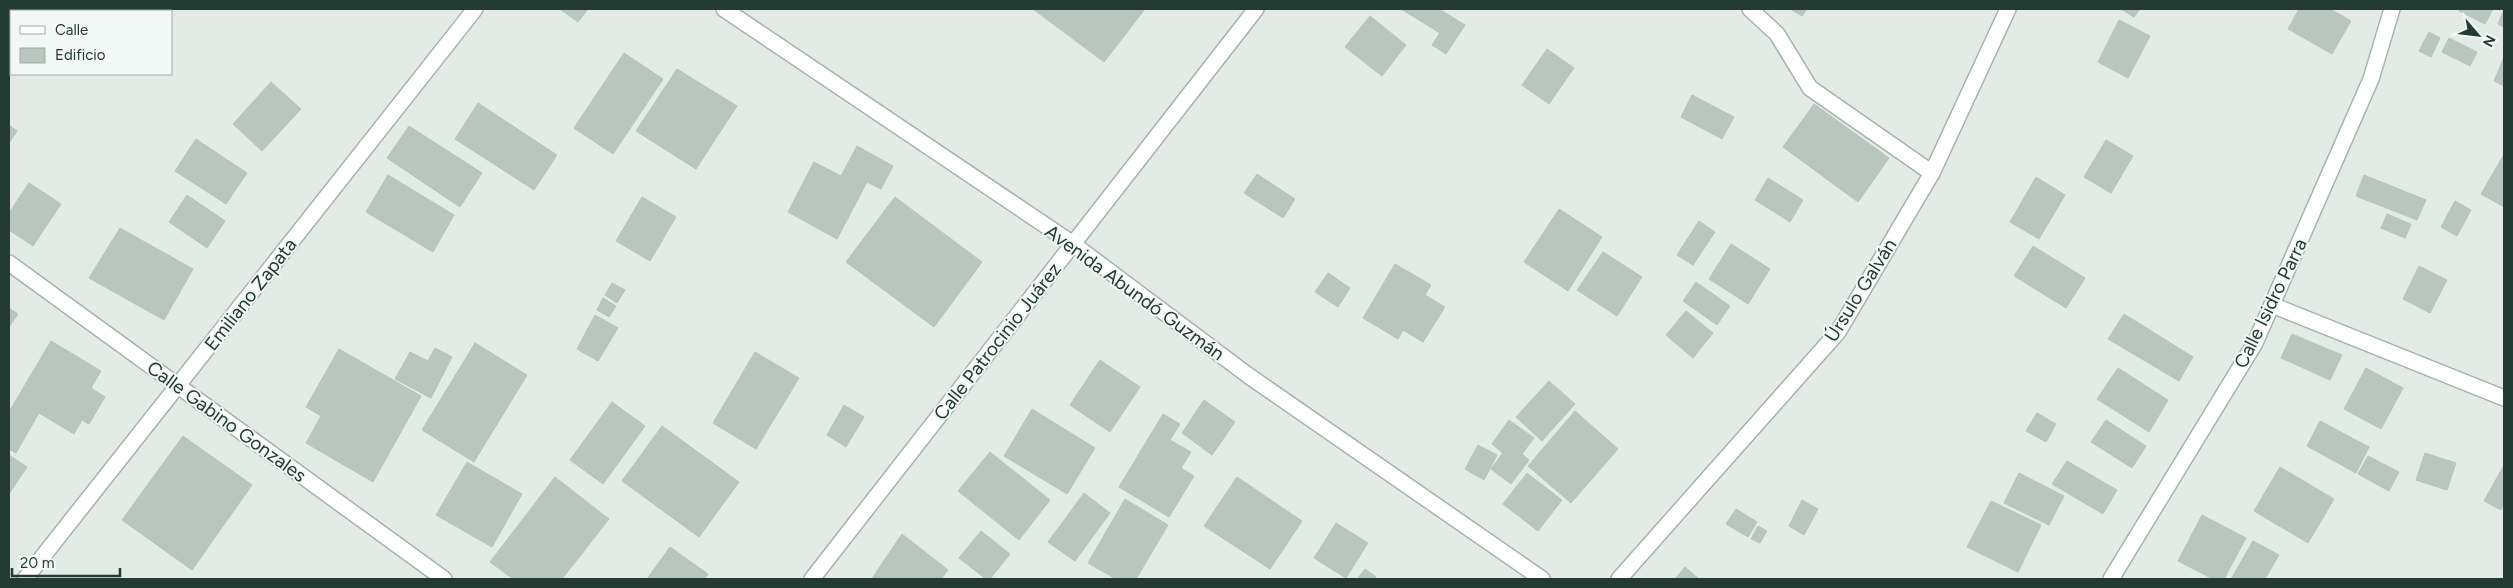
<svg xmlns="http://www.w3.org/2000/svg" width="2513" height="588" viewBox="0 0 2513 588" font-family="Figtree,sans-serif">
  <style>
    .building { fill: #b8c6bf; stroke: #b5c4bd }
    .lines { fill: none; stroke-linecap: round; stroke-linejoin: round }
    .street-casing { stroke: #a5b3ac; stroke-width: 18 }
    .secondary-casing { stroke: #a1b6ad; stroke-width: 18 }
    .street { stroke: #fff; stroke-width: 15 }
    .secondary { stroke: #fff; stroke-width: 15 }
    .labels { text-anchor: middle; stroke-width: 4; stroke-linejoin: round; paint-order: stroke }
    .street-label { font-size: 19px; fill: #233b32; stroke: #f2f8f5 }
  </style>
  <rect width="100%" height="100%" fill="#e2ebe6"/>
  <g class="building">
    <polygon points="560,9 588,9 578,22"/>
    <polygon points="1033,9 1145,9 1104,62"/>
    <polygon points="1401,9 1439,9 1465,25 1446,54 1432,45 1440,33"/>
    <polygon points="1790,9 1807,9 1802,16"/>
    <polygon points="2121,9 2140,9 2134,17"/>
    <polygon points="2299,9 2330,9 2351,21 2332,54 2288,29"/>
    <polygon points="2460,9 2493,9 2485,24 2459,11"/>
    <polygon points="2504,9 2504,27 2498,24"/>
    <polygon points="1370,16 1406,45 1382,76 1345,47"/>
    <polygon points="2119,20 2150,36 2128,78 2098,62"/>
    <polygon points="2429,32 2440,38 2431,57 2419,51"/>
    <polygon points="2449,38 2477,52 2470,66 2442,52"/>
    <polygon points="1547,49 1574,68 1549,104 1522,85"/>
    <polygon points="624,53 663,79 613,154 574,128"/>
    <polygon points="2504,57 2504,86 2494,81"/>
    <polygon points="677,69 737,106 696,169 636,131"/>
    <polygon points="271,82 301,109 262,151 233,124"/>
    <polygon points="1692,95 1734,117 1722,139 1681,117"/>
    <polygon points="478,103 557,155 534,190 455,139"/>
    <polygon points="1814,104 1889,158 1858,202 1783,147"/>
    <polygon points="9,125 17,131 9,143"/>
    <polygon points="409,126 482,173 460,207 387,158"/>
    <polygon points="196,139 247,173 226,204 175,171"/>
    <polygon points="2106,140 2133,156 2111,193 2084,177"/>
    <polygon points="857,146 893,166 881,189 867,182 837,239 788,212 814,162 841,176"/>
    <polygon points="2503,156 2504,157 2504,207 2481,194"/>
    <polygon points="1257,174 1295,199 1283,218 1244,193"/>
    <polygon points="388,175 454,215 433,252 366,212"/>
    <polygon points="2364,175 2426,200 2417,220 2356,196"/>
    <polygon points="2036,177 2065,195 2039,239 2010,222"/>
    <polygon points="1768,178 1803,200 1790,222 1755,200"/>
    <polygon points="29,183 61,204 33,246 9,230 9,213"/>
    <polygon points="187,195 225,221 207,248 169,222"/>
    <polygon points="642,197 676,217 650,261 616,241"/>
    <polygon points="895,197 982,262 934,327 846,262"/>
    <polygon points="2455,201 2471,210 2457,236 2441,227"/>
    <polygon points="1559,209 1602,237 1568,291 1524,262"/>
    <polygon points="2387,214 2411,224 2405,238 2381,228"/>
    <polygon points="1699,221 1715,232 1693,265 1677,255"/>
    <polygon points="120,228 193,269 164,320 89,278"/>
    <polygon points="1731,244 1770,269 1748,304 1709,279"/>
    <polygon points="2033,246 2085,278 2066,308 2014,276"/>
    <polygon points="1603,252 1642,277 1617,316 1577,290"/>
    <polygon points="1395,264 1431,285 1425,295 1445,307 1423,342 1403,330 1398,339 1363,318"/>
    <polygon points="2419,266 2447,280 2430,313 2403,299"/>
    <polygon points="1328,273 1350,288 1338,307 1315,292"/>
    <polygon points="1696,282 1730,306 1717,325 1683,301"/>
    <polygon points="612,283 625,290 617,303 605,295"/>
    <polygon points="603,298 616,306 609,317 597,310"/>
    <polygon points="9,308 18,314 9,327"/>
    <polygon points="1686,311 1713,333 1693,358 1666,335"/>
    <polygon points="2124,314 2193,357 2179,381 2108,339"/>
    <polygon points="595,315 618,328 598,361 577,349"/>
    <polygon points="2292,334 2342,355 2330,380 2281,358"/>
    <polygon points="51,341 101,371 91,388 105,397 89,424 82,420 74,434 39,413 16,453 9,449 9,412"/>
    <polygon points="475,343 527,375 474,462 422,430"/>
    <polygon points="435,348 452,357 431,398 395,379 410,352 428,361"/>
    <polygon points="339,349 421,396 373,482 306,443 321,416 306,407"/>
    <polygon points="755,352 799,378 756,449 713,423"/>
    <polygon points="1100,360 1140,387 1110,432 1070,405"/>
    <polygon points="2118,368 2168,400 2149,432 2097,399"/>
    <polygon points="2366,368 2403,388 2381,429 2344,409"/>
    <polygon points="1549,381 1575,404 1542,441 1516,417"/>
    <polygon points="1204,400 1235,422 1212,455 1182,433"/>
    <polygon points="612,402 645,426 603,484 570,460"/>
    <polygon points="844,405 864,417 846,447 827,435"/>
    <polygon points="1032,409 1095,448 1067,494 1004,456"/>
    <polygon points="1575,411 1618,449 1571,503 1528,466"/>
    <polygon points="2037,413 2056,424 2046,442 2026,431"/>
    <polygon points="1163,414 1180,424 1170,440 1191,452 1181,468 1194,476 1169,517 1119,487"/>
    <polygon points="1509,420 1534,438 1522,454 1529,460 1511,484 1491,469 1503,453 1492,444"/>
    <polygon points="2106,420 2146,446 2132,468 2091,442"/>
    <polygon points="2320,421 2369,447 2356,473 2307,446"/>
    <polygon points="662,426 739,482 699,537 622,481"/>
    <polygon points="183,436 252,485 192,570 122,520"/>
    <polygon points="1478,445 1497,455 1484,480 1465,469"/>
    <polygon points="990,452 1050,500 1019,540 958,491"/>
    <polygon points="2425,453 2456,463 2447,490 2416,480"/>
    <polygon points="9,455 27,467 9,494"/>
    <polygon points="2368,456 2399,472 2389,491 2358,474"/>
    <polygon points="2067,461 2117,490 2103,514 2052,484"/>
    <polygon points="467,462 522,494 492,547 436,515"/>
    <polygon points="2504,465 2504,503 2501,510 2484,501"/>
    <polygon points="2280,467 2334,499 2308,543 2254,511"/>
    <polygon points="1527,473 1562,500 1538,531 1503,504"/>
    <polygon points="2019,473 2064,496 2049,525 2004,503"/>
    <polygon points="555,477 609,519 562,579 513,579 490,562"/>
    <polygon points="1237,477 1302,521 1270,569 1204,526"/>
    <polygon points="1084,493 1110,513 1075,561 1048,542"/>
    <polygon points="1125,499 1168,525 1136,579 1116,579 1088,563"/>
    <polygon points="1802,500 1818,509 1804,535 1789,526"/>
    <polygon points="1991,501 2041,525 2018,572 1967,547"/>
    <polygon points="1736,509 1757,522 1748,537 1726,524"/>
    <polygon points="2202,515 2246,538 2224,579 2213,579 2178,561"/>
    <polygon points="1336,523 1368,543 1346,578 1314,558"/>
    <polygon points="1758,526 1767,531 1760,543 1751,539"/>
    <polygon points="981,531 1010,554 990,579 986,579 959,558"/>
    <polygon points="902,534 948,570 941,579 889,579 877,571"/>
    <polygon points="2253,541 2279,555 2265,579 2231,579"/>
    <polygon points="670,547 708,574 705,579 647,579"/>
    <polygon points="1685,567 1699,579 1675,579"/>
    <polygon points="1365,569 1376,577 1374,579 1357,579"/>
    <polygon points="877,571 889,579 872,579"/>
  </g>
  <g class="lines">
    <g class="street-casing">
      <g id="street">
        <polyline points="724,9 1073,244 1249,376 1542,579"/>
        <polyline points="1750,9 1777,34 1810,88 1932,173"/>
        <polyline points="9,263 444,579"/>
        <polyline points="2272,305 2504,398"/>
        <polyline points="25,579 475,9"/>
        <polyline points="812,579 1256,9"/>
        <polyline points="1619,579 1838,332 1932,173 2008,9"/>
      </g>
    </g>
    <g class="secondary-casing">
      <polyline id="secondary" points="2111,579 2255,343 2371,79 2392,9"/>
    </g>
    <use href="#street" class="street"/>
    <use href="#secondary" class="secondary"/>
  </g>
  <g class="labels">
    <g class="street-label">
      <text transform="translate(1860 290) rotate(-58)" y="7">Úrsulo Galván</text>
      <text transform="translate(1135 292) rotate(36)" y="7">Avenida Abundó Guzmán</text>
      <text transform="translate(250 294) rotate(-52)" y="7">Emiliano Zapata</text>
      <text transform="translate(2270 303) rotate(-64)" y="7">Calle Isidro Parra</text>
      <text transform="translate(997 341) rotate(-52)" y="7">Calle Patrocinio Juárez</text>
      <text transform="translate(227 421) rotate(36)" y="7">Calle Gabino Gonzales</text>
    </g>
  </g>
  <rect width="2513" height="588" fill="none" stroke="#233b32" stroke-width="20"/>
  <rect x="10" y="10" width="162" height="65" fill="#f2f8f5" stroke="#9faca7"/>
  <rect x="20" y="26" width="25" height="8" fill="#ffffff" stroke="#9faca7"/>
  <text x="55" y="35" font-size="15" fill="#233b32">Calle</text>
  <rect x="20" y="48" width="25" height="15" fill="#b8c6bf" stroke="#9faca7"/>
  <text x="55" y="60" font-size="15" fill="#233b32">Edificio</text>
  <g transform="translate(2478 35) rotate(118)" stroke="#f2f8f5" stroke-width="4" paint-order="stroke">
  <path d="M0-4L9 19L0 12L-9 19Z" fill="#233b32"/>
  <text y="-8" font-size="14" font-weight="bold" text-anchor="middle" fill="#233b32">N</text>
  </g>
  <path d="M12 568v8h108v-8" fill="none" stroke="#233b32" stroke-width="2.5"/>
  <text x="20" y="568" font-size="15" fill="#233b32" stroke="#f2f8f5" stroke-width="4" paint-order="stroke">20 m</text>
</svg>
